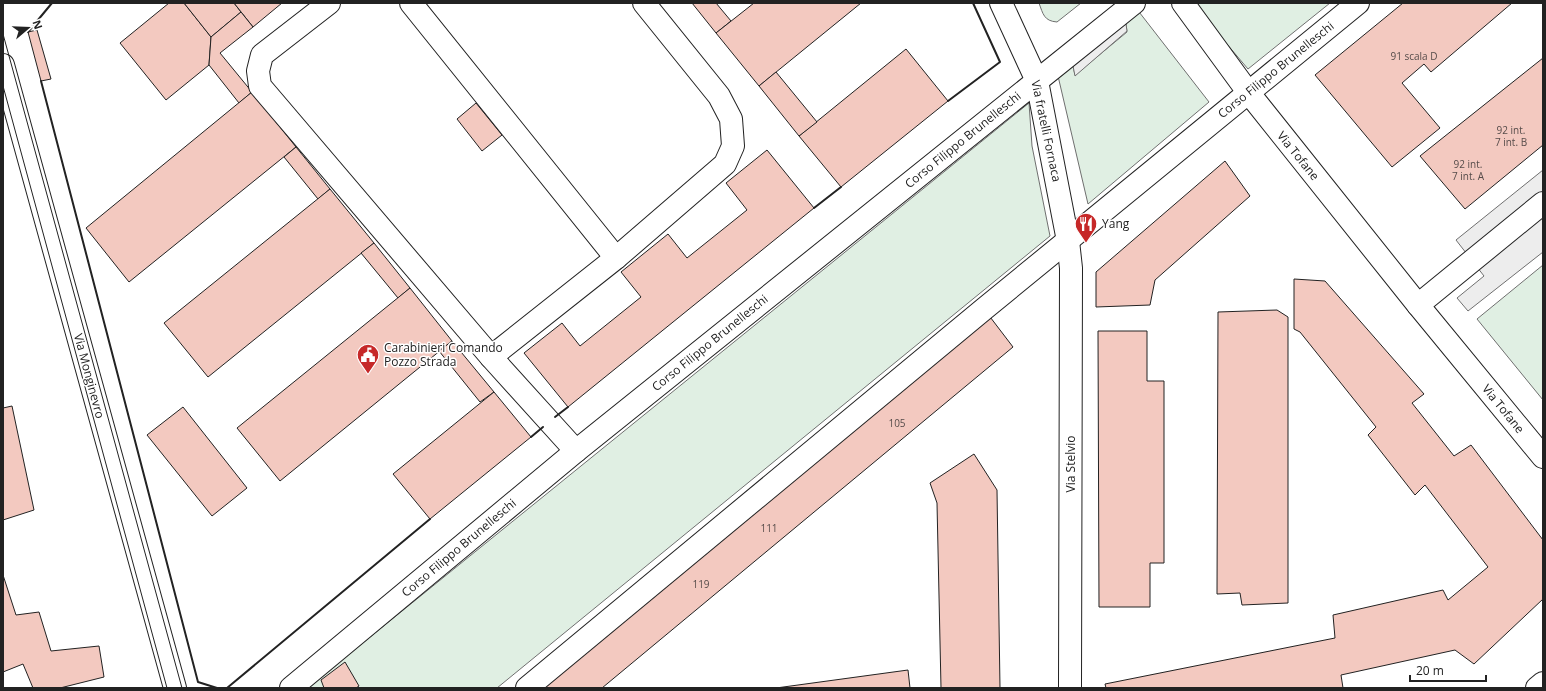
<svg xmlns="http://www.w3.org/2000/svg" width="1546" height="691" viewBox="0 0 1546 691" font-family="'Open Sans',sans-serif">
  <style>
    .green { fill: #e0efe3; stroke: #6f6f6f }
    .parking { fill: #ededed; stroke: #6f6f6f }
    .building { fill: #f3c9c0; stroke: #222 }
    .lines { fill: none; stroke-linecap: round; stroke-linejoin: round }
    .minor-casing { stroke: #222; stroke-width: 24 }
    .minor { stroke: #fff; stroke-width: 22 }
    .tram { stroke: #222; stroke-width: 1 }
    .wall { stroke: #222; stroke-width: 2 }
    .labels { text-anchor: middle; stroke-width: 3; stroke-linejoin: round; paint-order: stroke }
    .number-label { font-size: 10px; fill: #564c4a }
    .street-label { font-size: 12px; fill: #222; stroke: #fff }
    .poi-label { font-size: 12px; fill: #222; stroke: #fff; text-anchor: start }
  </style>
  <rect width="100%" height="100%" fill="#fff"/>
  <g class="green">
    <path d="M1039 3H1081L1057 22C1044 21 1043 14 1039 3Z"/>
    <polygon points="1192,3 1330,3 1248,69"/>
    <polygon points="1136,8 1209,102 1088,204 1058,76 1072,61 1075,75 1127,32 1125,17"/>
    <polygon points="1029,103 1032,146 1050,236 497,688 307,688"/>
    <polygon points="1543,265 1543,400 1477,319"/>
  </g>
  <g class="parking">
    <polygon points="1125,17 1127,31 1075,76 1072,61"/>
    <polygon points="1543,170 1543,252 1468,311 1457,298 1484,276 1456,240"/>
  </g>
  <g class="building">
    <polygon points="169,3 184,3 211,37 209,65 166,100 120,43"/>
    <polygon points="184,3 234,3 241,12 211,37"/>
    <polygon points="234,3 282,3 253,27"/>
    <polygon points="692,3 716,3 731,21 716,33"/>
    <polygon points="754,3 861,3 759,86 716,33"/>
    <polygon points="1403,3 1512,3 1431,72 1424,64 1402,83 1440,128 1392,167 1315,75"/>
    <polygon points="241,12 253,27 220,53 252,92 239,103 209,65 211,37"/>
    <polygon points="37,30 51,79 41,81 28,32"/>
    <polygon points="906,49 948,101 841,187 799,136"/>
    <polygon points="1543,58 1543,145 1465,209 1420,156"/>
    <polygon points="776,72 817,122 799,136 759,86"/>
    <polygon points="252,92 296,147 129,282 86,228"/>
    <polygon points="476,103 502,135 482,151 457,119"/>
    <polygon points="296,147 330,189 318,199 284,157"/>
    <polygon points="767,150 814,208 568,407 524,353 562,323 580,346 641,297 621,272 668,234 687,258 747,210 726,183"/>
    <polygon points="1225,161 1250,196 1155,280 1150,305 1096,307 1096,272"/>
    <polygon points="330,189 374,243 208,377 164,323"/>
    <polygon points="374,243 410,288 398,298 361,253"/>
    <polygon points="1294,279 1325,281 1424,394 1412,403 1454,456 1471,445 1543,540 1543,599 1474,664 1455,650 1341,675 1343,688 1106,688 1105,684 1335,638 1333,615 1443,590 1448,600 1488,567 1425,485 1415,495 1368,435 1376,427 1300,332 1294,329"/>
    <polygon points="410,288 452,341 280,481 237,428"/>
    <polygon points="984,309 1013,347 602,688 537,688"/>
    <polygon points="1277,310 1288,317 1288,603 1242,605 1240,593 1217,594 1218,312"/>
    <polygon points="1098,331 1147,331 1147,381 1164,381 1164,563 1150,563 1150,607 1099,607"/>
    <polygon points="452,341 494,392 480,402 439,351"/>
    <polygon points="494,392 531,437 430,519 393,474"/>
    <polygon points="12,406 34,510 3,520 3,408"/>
    <polygon points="183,407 247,488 212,516 147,435"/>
    <polygon points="974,454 997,490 1000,688 941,688 937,503 930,483"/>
    <polygon points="3,575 16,615 39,612 51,651 99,646 104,677 60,688 33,688 23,664 3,672"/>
    <polygon points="345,662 359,686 356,688 324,688 321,680"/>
    <polygon points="908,670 910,688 776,688"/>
  </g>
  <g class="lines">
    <g class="minor-casing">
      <g id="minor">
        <polyline points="329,3 262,55 258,71 260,86 491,357 576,451"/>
        <polyline points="411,3 616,258"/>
        <polyline points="1001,3 1037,81 1068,241 1071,268 1070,688"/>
        <polyline points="1183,3 1248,92 1418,305 1543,457"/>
        <polyline points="3,65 175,688"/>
        <polyline points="1418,305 1543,203"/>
        <polyline points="491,357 616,258 725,164 733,146 731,119 719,96 644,3"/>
        <polyline points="291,688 576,451 1134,3"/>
        <polyline points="527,688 984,309 1358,3"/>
        <polyline points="1537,688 1543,683"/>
      </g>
    </g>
    <use href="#minor" class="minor"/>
    <g class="tram">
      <polyline points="3,34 182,688"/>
      <polyline points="3,86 167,688"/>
    </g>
    <g class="wall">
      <polyline points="28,32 52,3"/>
      <polyline points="41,81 198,682 217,688"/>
      <polyline points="948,101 1000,62 973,3"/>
      <polyline points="814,208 841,187"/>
      <polyline points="555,417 568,407"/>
      <polyline points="531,437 543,427"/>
      <polyline points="227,688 430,519"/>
    </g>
  </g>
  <defs>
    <g id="restaurant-pin" transform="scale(1.15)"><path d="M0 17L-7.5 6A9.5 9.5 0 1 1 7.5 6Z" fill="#c62828" stroke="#fff"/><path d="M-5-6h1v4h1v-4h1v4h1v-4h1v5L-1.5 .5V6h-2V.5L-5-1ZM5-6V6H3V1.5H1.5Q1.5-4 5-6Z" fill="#fff"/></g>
    <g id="civic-pin" transform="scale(1.15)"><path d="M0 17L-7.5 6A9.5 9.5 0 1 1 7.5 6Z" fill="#c62828" stroke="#fff"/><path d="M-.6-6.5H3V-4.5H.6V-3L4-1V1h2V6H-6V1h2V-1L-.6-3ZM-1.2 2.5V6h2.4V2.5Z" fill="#fff"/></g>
  </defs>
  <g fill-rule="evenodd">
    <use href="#restaurant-pin" x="1086" y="224"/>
    <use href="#civic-pin" x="368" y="355"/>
  </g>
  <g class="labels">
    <g class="number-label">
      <text x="1414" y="60">91 scala D</text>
      <text x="1511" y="134">92 int.<tspan x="1511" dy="12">7 int. B</tspan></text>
      <text x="1468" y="168">92 int.<tspan x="1468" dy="12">7 int. A</tspan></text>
      <text x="897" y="427">105</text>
      <text x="769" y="532">111</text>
      <text x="701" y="588">119</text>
    </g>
    <g class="street-label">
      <text transform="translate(1276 70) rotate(-39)" y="4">Corso Filippo Brunelleschi</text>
      <text transform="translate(1046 131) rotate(78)" y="4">Via fratelli Fornaca</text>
      <text transform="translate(963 140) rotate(-39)" y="4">Corso Filippo Brunelleschi</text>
      <text transform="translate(1298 156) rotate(51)" y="4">Via Tofane</text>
      <text transform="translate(710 343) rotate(-39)" y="4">Corso Filippo Brunelleschi</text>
      <text transform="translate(89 376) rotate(75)" y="4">Via Monginevro</text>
      <text transform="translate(1503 409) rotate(51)" y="4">Via Tofane</text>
      <text transform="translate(1071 464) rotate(-90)" y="4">Via Stelvio</text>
      <text transform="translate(459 548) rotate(-40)" y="4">Corso Filippo Brunelleschi</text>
    </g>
    <g class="poi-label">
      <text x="1102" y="228">Yang</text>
      <text x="384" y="352">Carabinieri Comando<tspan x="384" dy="14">Pozzo Strada</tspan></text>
    </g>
  </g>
  <rect width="1546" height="691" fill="none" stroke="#222222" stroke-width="8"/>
  <g transform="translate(28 28) rotate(71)" stroke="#ffffff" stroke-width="3" paint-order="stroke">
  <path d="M0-3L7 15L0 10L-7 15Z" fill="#222222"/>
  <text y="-6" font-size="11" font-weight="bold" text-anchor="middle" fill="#222222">N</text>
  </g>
  <path d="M1410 675v6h76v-6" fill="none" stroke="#222222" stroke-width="2"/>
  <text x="1416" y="675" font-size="12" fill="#222222" stroke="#ffffff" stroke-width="3" paint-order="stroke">20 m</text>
</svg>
